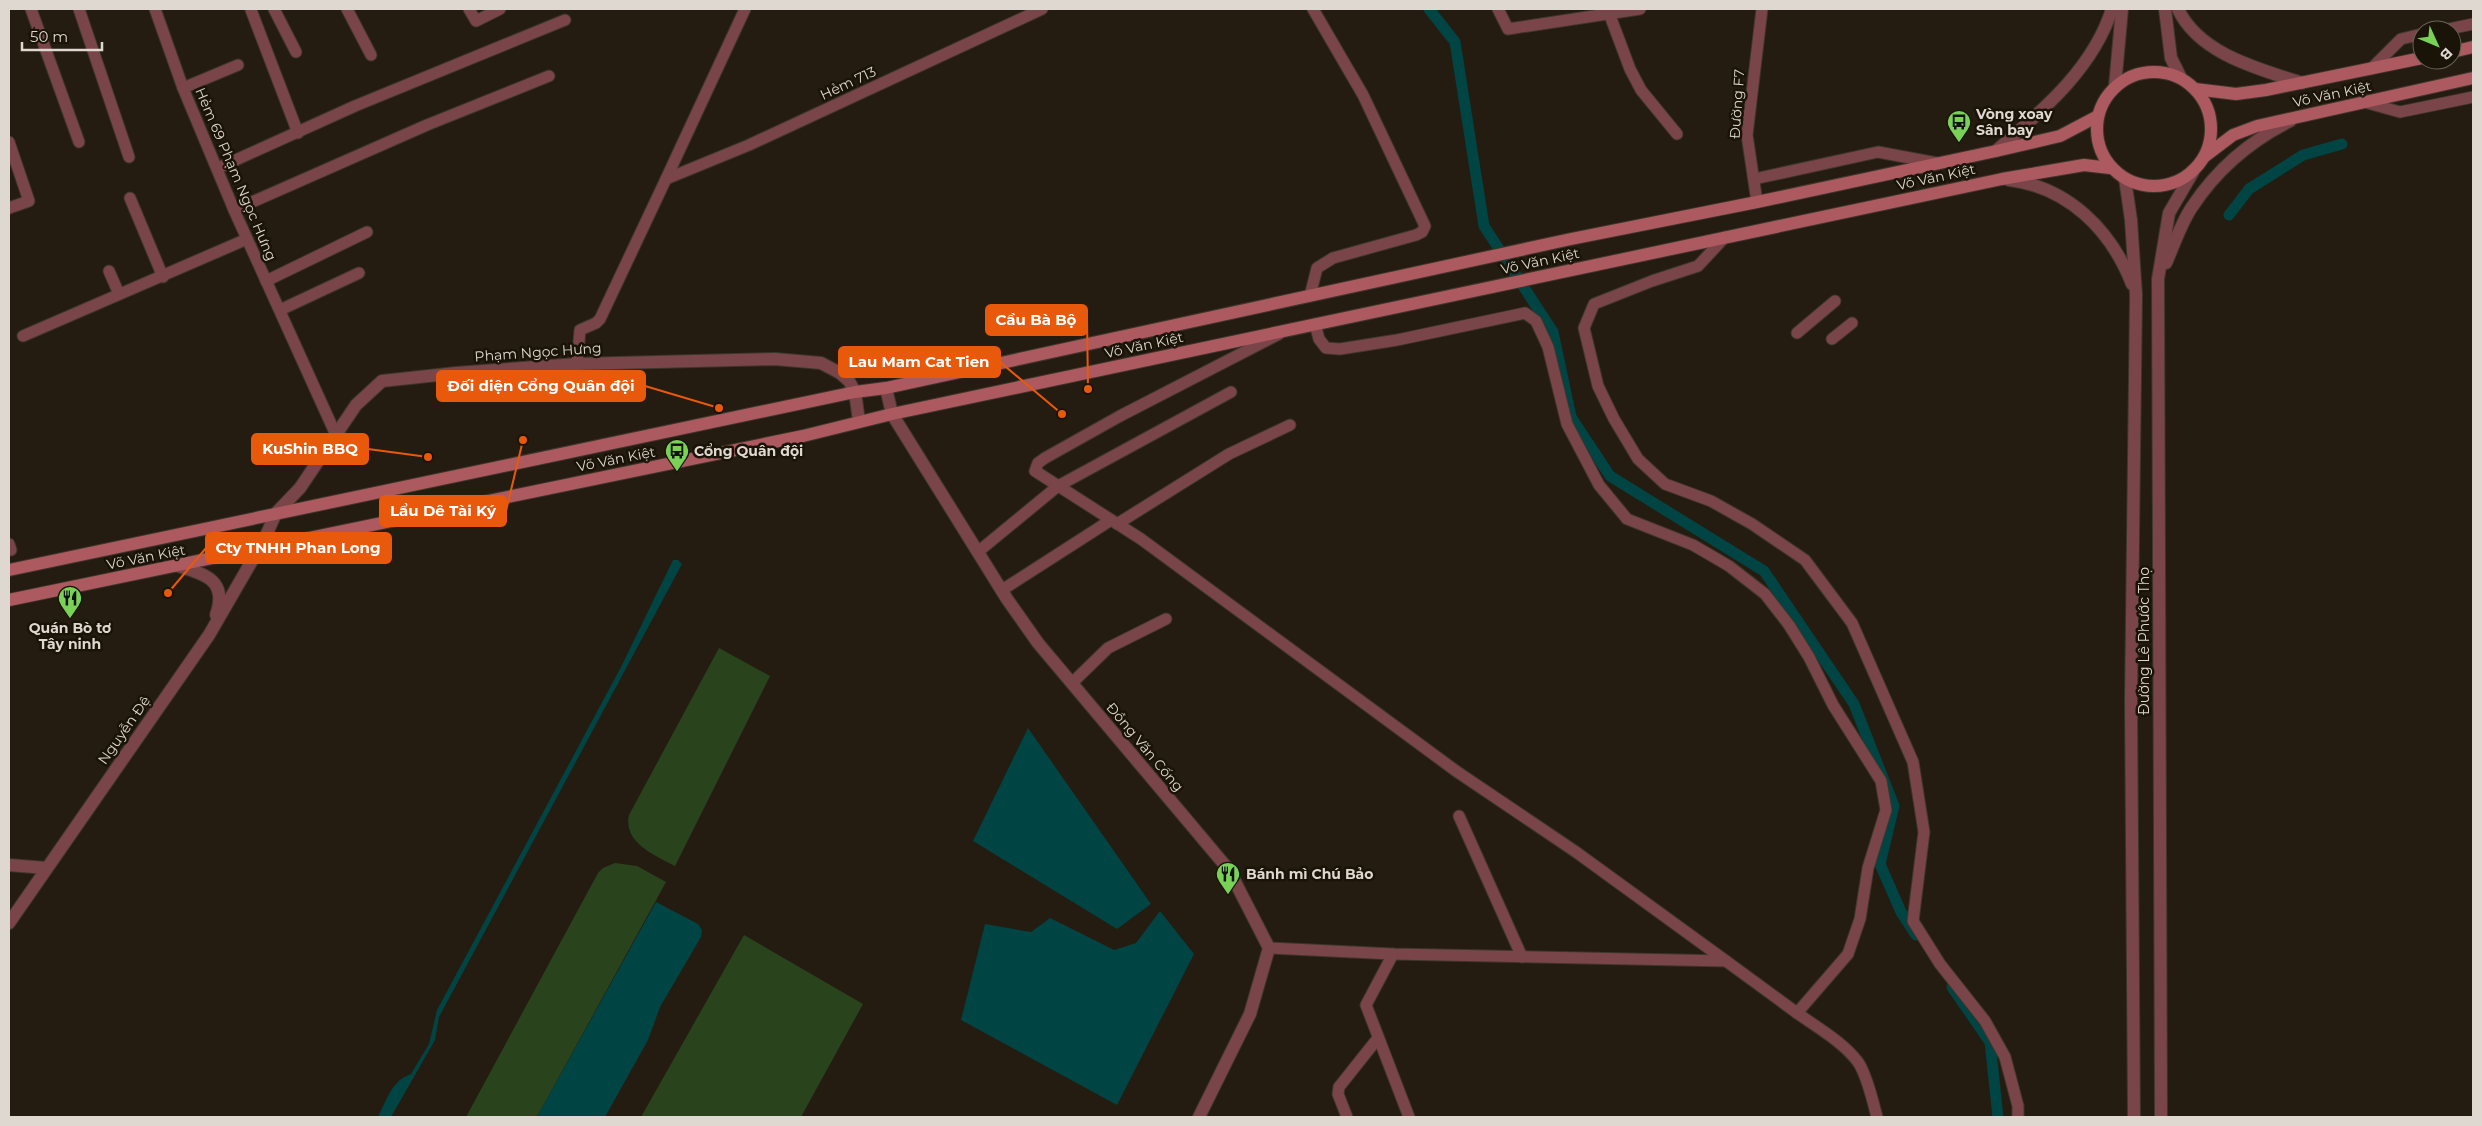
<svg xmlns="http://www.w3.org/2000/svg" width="2482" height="1126" viewBox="0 0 2482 1126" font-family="Montserrat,sans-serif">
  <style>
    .green { fill: #29441d }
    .water { fill: #044 }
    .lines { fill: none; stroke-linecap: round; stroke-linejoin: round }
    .canal { stroke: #044; stroke-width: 11 }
    .minor-casing { stroke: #3e362b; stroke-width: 13 }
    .tertiary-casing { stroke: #3e362b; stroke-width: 14 }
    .secondary-casing { stroke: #3e362b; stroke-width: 14 }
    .minor { stroke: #794548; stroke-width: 11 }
    .tertiary { stroke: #794548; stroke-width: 12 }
    .secondary { stroke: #ac5960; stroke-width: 12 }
    .labels { text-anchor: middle; stroke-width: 5; stroke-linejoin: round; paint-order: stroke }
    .street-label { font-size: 14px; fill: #ded8d0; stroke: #1a1307 }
    .poi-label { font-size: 14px; font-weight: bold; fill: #ded8d0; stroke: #1a1307; text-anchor: start }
    .leader { fill: none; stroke: #e8590c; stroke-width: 2 }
    .callout-dot { fill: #e8590c; stroke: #1a1307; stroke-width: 2 }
    .callout { fill: #e8590c; stroke: #e8590c; stroke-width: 2 }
    .callout-label { font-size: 15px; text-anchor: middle; font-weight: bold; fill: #fff }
  </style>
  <rect width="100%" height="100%" fill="#241c10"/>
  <g class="green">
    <path d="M719 648 770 676 675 866C655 855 623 843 629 815Z"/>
    <polygon points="615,863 637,866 666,882 537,1117 466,1117 598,873 603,868"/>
    <polygon points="744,935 863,1004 801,1117 641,1117"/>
  </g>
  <g class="water">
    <path d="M673 560H678L682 564 439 1017 435 1040 391 1117H378C387 1100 391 1081 411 1074L429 1044 437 1010 621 667Z"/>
    <polygon points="1028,728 1151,904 1117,929 973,841"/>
    <polygon points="656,902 698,924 702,930 701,937 660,1007 648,1040 605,1117 537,1117"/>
    <polygon points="1160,911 1194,954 1117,1105 961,1020 985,924 1031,932 1050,918 1114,950 1136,943"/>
  </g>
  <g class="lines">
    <g class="canal">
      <polyline points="1429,9 1455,42 1484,226 1553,332 1571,417 1610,476 1764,571 1854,704 1894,806 1880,864 1901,912 1916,935"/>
      <polyline points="2229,215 2249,189 2303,155 2342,144"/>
      <polyline points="1952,987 1990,1042 1998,1117"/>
    </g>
    <g class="minor-casing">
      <g id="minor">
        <polyline points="31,9 79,142"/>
        <polyline points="79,9 129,157"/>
        <polyline points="155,9 183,88 234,210 336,435"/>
        <polyline points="274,9 296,52"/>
        <polyline points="347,9 371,55"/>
        <polyline points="469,9 476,21 500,9"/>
        <polyline points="1498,9 1508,29 1640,9"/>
        <polyline points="251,10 298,133"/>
        <polyline points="1609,13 1630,69 1641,90 1677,134"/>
        <polyline points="2444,30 2473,24"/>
        <polyline points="2371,69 2401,39 2422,34"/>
        <polyline points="183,88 238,65"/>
        <polyline points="2364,102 2400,112 2473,97"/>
        <polyline points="9,142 29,201 9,208"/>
        <polyline points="218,168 355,106 565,20"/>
        <polyline points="666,179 745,9"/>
        <polyline points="1754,179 1878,152 1937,163"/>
        <polyline points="130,198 163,277"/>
        <polyline points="1757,202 1747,135 1762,9"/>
        <polyline points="234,210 427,125 549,76"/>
        <polyline points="1725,237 1698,266 1652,281 1594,304 1584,328 1598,386 1614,419 1638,459 1665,484 1711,501 1752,524 1805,560 1852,623 1913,762 1924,832 1913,921 1940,964 1985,1021 2005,1057 2018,1106 2018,1117"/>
        <polyline points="109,271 119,294"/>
        <polyline points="266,281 367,232"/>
        <polyline points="1310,296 1317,268 1333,258 1416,235 1422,232 1425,226 1363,95 1313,9"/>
        <polyline points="280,310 359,273"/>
        <path d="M1315 324 1319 339 1326 348 1340 349 1397 340 1525 313 1536 321 1548 347 1567 424 1599 485 1627 519 1693 545 1729 566 1765 594 1789 625 1809 657 1833 705 1881 781 1886 810 1868 868 1860 919 1848 954 1797 1013C1818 1028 1843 1042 1858 1062 1867 1075 1873 1102 1877 1117"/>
        <polyline points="1797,333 1835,301"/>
        <polyline points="1279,334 1120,416 1045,458 1038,463 1035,471 1141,539 1456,771 1576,852 1726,961"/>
        <polyline points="23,336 247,239"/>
        <polyline points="1832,339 1852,323"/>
        <polyline points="577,364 580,330 596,323 600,319 666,179 749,145 1042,9"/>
        <polyline points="1117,524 1229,454 1290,425"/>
        <polyline points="9,544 11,550"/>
        <polyline points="979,551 1058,486 1231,392"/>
        <polyline points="1002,590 1111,520"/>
        <polyline points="1072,683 1108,648 1166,619"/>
        <polyline points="1459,816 1522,957"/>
        <polyline points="1269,948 1393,954 1726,961 1797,1013"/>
        <polyline points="1393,954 1366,1005 1409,1117"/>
        <polyline points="1347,1117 1338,1094 1339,1087 1378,1038"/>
      </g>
    </g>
    <g class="tertiary-casing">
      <g id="tertiary">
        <polyline points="2165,9 2171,58 2181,78"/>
        <path d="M2178 9C2199 54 2259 69 2302 83"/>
        <polyline points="2115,86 2122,9"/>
        <path d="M1996 151C2042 111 2093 69 2112 9"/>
        <polyline points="2125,179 2131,220 2136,295 2131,701 2134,1117"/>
        <path d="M2009 180C2068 187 2111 230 2132 284"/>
        <path d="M2166 263C2174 245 2181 223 2192 207 2217 169 2250 141 2290 121"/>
        <polyline points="886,388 892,414 1007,599 1038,643 1229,870 1269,948 1250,1014 1199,1117"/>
        <path d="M178 566C206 574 228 581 216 615"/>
        <polyline points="9,865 46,868"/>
        <polyline points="9,923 209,635 264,540 276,513 300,488 356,405 382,381 456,373 577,364 775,359 821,363 840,373 849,381 855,392 859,421"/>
        <polyline points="2161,1117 2158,279 2169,213 2193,172"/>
      </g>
    </g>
    <g class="secondary-casing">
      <g id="secondary">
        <polyline points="2452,52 2473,47"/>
        <circle cx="2154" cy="129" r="57"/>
        <polyline points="2195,89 2236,94 2266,90 2422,58"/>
        <polyline points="2204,157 2233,135 2257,126 2473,78"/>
        <polyline points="9,570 855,392 886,388 1571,239 1757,202 1996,151 2060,136 2098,116"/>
        <polyline points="9,600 803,436 892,414 2002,179 2084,165 2110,168"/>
      </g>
    </g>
    <use href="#minor" class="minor"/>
    <use href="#tertiary" class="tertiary"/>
    <use href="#secondary" class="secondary"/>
  </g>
  <defs>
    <g id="bus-pin" transform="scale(1.25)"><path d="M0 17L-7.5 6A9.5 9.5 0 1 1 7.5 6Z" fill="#79d157" stroke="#1a1307"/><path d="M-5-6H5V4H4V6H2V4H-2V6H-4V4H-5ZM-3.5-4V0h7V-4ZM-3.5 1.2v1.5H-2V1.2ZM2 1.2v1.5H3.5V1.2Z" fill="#111"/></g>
    <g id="restaurant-pin" transform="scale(1.25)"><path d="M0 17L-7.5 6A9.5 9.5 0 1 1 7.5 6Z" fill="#79d157" stroke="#1a1307"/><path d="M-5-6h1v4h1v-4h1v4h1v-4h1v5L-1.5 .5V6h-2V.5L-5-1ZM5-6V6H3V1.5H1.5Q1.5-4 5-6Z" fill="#111"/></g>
  </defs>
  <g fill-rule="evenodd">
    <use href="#bus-pin" x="1959" y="122"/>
    <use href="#bus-pin" x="677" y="451"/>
    <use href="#restaurant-pin" x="70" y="598"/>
    <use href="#restaurant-pin" x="1228" y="874"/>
  </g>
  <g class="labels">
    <g class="street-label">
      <text transform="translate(848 83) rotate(-25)" y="5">Hẻm 713</text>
      <text transform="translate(2332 94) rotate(-12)" y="5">Võ Văn Kiệt</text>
      <text transform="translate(1737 104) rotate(-86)" y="5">Đường F7</text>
      <text transform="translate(236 174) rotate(67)" y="5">Hẻm 69 Phạm Ngọc Hưng</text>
      <text transform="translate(1936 177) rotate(-12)" y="5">Võ Văn Kiệt</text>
      <text transform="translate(1540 261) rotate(-12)" y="5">Võ Văn Kiệt</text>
      <text transform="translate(1144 345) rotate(-12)" y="5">Võ Văn Kiệt</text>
      <text transform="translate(538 352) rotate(-4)" y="5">Phạm Ngọc Hưng</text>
      <text transform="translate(616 459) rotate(-11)" y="5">Võ Văn Kiệt</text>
      <text transform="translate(146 557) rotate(-11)" y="5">Võ Văn Kiệt</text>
      <text transform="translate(2144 641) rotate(-90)" y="5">Đường Lê Phước Thọ</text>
      <text transform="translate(124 730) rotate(-55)" y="5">Nguyễn Đệ</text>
      <text transform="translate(1145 747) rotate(50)" y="5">Đồng Văn Cống</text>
    </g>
    <g class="poi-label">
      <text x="1976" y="119">Vòng xoay<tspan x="1976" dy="16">Sân bay</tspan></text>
      <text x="694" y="456">Cổng Quân đội</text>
      <text x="70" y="633" text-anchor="middle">Quán Bò tơ<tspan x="70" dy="16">Tây ninh</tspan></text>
      <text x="1246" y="879">Bánh mì Chú Bảo</text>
    </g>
  </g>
  <path class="leader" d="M1088 389L1087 320M1062 414L1000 362M719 408L645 386M428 457L368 449M523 440L506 511M168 593L206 548"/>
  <g class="callout-dot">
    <circle cx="1088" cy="389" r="5"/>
    <circle cx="1062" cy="414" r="5"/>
    <circle cx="719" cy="408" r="5"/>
    <circle cx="428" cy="457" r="5"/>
    <circle cx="523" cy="440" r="5"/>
    <circle cx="168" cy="593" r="5"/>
  </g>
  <g class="callout">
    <rect x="986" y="305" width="101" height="30" rx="5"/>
    <rect x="839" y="347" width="161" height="30" rx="5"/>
    <rect x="437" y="371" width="208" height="30" rx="5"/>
    <rect x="252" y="434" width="116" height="30" rx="5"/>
    <rect x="380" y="496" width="126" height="30" rx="5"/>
    <rect x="206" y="533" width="185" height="30" rx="5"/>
  </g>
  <g class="callout-label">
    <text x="1036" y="325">Cầu Bà Bộ</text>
    <text x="919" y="367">Lau Mam Cat Tien</text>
    <text x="541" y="391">Đối diện Cổng Quân đội</text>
    <text x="310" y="454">KuShin BBQ</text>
    <text x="443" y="516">Lẩu Dê Tài Ký</text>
    <text x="298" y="553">Cty TNHH Phan Long</text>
  </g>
  <rect width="2482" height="1126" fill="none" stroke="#ded8d0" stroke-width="20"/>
  <g transform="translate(2437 45) rotate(134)"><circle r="24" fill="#1a1307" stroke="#686257"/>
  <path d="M0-4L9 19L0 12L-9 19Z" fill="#79d157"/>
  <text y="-8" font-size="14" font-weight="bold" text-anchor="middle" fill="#ded8d0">B</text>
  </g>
  <path d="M22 42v8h80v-8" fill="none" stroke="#ded8d0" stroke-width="2.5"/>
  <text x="30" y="42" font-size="15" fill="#ded8d0" stroke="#1a1307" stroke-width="4" paint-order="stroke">50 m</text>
</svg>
